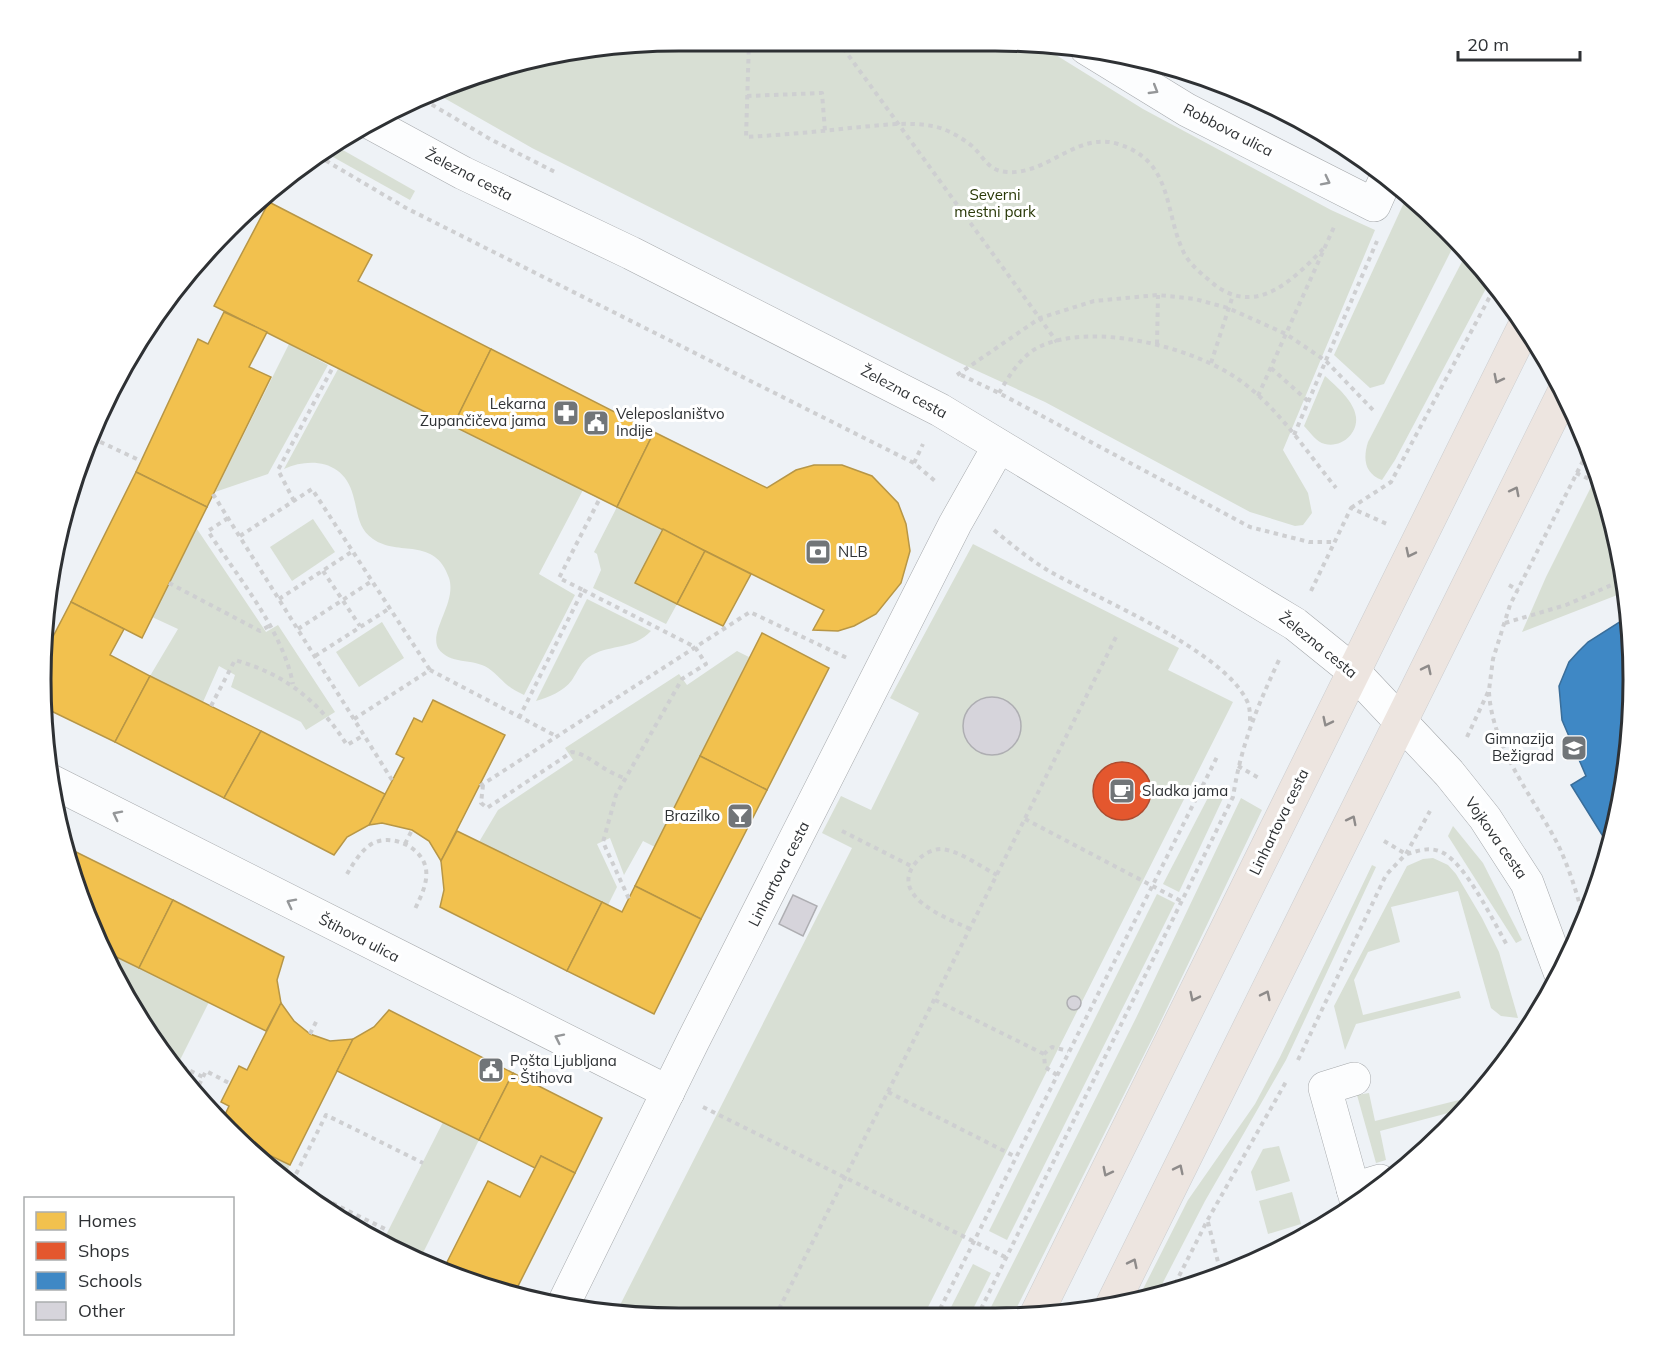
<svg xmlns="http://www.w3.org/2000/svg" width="1674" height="1359" viewBox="0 0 1674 1359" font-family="Mulish,sans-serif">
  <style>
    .green { fill: #d8dfd4 }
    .homes { fill: #f2c14e; stroke: #b79646; stroke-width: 1.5 }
    .shops { fill: #e4572e; stroke: #ad4c30; stroke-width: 1.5 }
    .schools { fill: #3f88c5; stroke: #3a6e9a; stroke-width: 1.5 }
    .building { fill: #d6d4db; stroke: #aeaeb2; stroke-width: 1.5 }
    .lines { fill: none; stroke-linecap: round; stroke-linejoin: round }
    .minor-casing { stroke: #a6a9ac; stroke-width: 34 }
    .major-casing { stroke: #cbcdcf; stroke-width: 34 }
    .path { stroke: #cecfd1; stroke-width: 4; stroke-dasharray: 4.5 4.5; stroke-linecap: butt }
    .minor { stroke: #fcfdfe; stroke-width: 33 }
    .major { stroke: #ede5e0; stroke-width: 33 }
    .oneway { stroke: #959799 }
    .oneway2 { stroke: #8e8b8a }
    .labels { text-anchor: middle; stroke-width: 6; stroke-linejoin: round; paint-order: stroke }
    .street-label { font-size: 15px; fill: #2e3134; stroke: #fff }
    .park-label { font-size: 15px; fill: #293807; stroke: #fff }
    .poi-label { font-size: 15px; fill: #2e3134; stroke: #fff; text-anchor: start }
    .rim { fill: none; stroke: #2e3134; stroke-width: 3 }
  </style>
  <rect width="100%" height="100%" fill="#eef2f6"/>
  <g class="green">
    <polygon points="679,41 1035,42 1143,109 1331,210 1375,230 1283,450 1308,493 1312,513 1303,525 1295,526 1250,512 1045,402 960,363 532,148 437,94 514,62"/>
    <polygon points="334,145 415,191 410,200 324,152"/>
    <polygon points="1407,196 1457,239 1384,384 1370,388 1334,355"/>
    <path d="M1467 252 1491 279 1395 460 1382 480C1364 473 1363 458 1368 442Z"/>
    <polygon points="289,344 328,365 268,474 215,492"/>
    <path d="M338 369 583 490 539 574 575 595 524 695C505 687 502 678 488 668 473 658 449 665 438 648 429 631 457 602 449 578 435 536 398 557 373 539 357 528 358 511 353 495 344 461 311 457 284 469Z"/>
    <path d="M1325 376C1337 387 1354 401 1356 417 1358 434 1341 448 1325 444 1316 442 1310 432 1304 426Z"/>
    <polygon points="1597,475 1612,514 1625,592 1522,632 1546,577"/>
    <polygon points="617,507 663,529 635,583 677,604 666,624 593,588 601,570 597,554 594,552"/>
    <polygon points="313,519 335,552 292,581 270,547"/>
    <polygon points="197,529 266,632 278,625 335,712 306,730 301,722 231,687 235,675 219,666 203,702 150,676 178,629 152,617"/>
    <polygon points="973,544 1179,648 1168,670 1233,702 923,1317 638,1317 616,1313 852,848 822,833 824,829 841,796 871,810 919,713 890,698"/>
    <path d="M587 599 651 631C633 650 612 644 592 655 581 661 578 671 572 680 563 692 549 697 536 701Z"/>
    <polygon points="382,622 404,658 359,687 336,652"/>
    <polygon points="737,651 749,657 655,847 643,841 624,875 610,838 597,844 617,887 608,905 479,842 498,810 573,760 565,748 679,674 687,685"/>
    <polygon points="1212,790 1224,796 1179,892 1163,884"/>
    <polygon points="1241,798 1262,810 1156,1031 1012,1317 986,1317 1136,1018"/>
    <polygon points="1453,826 1483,863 1522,940 1516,943 1448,836"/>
    <polygon points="1433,858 1448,865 1456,874 1482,918 1499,952 1518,1018 1501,1016 1491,1008 1458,891 1391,907 1400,942 1368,952 1354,980 1363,1015 1459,991 1461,998 1356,1024 1345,1050 1334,1006 1407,866 1423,859"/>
    <polygon points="1372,865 1376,867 1286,1060 1205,1201 1155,1298 1137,1301 1188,1200 1255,1104 1280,1057"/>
    <polygon points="1157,894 1175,903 1007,1240 989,1231"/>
    <polygon points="102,950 209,1002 180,1060 161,1050 106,962"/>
    <polygon points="1369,1093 1375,1121 1479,1095 1467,1108 1380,1131 1386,1160 1376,1163 1357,1095"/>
    <polygon points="443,1122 479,1140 419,1261 397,1252 382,1243"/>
    <polygon points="242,1142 290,1165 284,1177 258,1160"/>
    <polygon points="1279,1146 1290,1181 1256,1191 1251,1172 1263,1149"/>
    <polygon points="1292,1192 1301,1224 1268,1234 1259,1201"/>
    <polygon points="973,1264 991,1273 969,1317 946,1317"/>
  </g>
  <g class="homes">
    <polygon points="269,202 372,255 358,281 491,349 453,426 214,306"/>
    <polygon points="224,312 267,332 249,367 271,377 207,507 136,472 198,339 208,344"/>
    <polygon points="491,349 654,432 617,507 453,426"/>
    <polygon points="654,432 767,488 796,470 814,465 842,465 872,476 898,503 906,524 910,551 901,583 876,614 854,626 838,631 813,630 824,610 617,507"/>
    <polygon points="136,472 207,507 142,638 71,602"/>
    <polygon points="663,529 705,551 677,604 635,583"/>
    <polygon points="705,551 751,574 723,626 677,604"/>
    <polygon points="71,602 124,629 110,655 150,676 115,742 47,709 43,656"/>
    <polygon points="762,633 829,668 767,790 700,756"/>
    <polygon points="150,676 261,731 224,798 115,742"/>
    <polygon points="433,700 505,735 441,861 429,841 412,830 382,823 369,825 404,758 396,754 414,718 422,722"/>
    <polygon points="261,731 385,794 369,825 347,837 334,855 224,798"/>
    <polygon points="700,756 767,790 701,919 635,886"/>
    <polygon points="457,831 602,902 567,971 440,907 444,890 441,861"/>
    <polygon points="68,848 173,900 139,968 102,950"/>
    <polygon points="635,886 701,919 654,1014 567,971 602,902 622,912"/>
    <polygon points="173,900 284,957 277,980 281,1003 266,1031 139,968"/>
    <polygon points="281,1003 294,1021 310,1034 330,1041 353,1039 290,1165 242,1142 222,1121 229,1106 221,1102 239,1066 247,1070"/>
    <polygon points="389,1010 513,1073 479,1140 337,1071 353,1039 374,1027"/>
    <polygon points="513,1073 602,1118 575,1173 541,1156 535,1168 479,1140"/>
    <polygon points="541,1156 575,1173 513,1296 443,1270 488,1181 520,1197"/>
  </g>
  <circle class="shops" cx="1122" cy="791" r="29"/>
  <polygon class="schools" points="1629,616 1632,638 1628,763 1609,846 1571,785 1586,776 1562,720 1559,686 1569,662 1578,652 1588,642"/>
  <g class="building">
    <circle cx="992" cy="726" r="29"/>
    <polygon points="793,895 817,906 803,936 779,924"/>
    <circle cx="1074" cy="1003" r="7"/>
  </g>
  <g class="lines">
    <g class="minor-casing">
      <g id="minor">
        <polyline points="1086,48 1187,110 1374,205 1386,178"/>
        <polyline points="369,122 463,173 631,253 940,410 1295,624 1352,670 1449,773 1485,818 1527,883 1560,972"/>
        <polyline points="51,781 668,1092"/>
        <polyline points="1354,1079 1325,1088 1357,1203"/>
        <polyline points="1353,1189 1380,1181"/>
        <polyline points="563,1305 693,1041 955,524 999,446"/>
      </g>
    </g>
    <g class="major-casing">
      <g id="major">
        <polyline points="1112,1305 1564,392"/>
        <polyline points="1035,1317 1524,327"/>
      </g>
    </g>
    <g class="path">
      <path d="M749 41 746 137C780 135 815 132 850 128 876 126 905 121 932 126 945 128 961 137 972 146 984 157 988 171 1007 172 1048 175 1077 131 1118 144 1173 161 1164 210 1183 251 1189 264 1200 272 1210 281 1255 320 1293 280 1325 247"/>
      <polyline points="838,41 1057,342"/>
      <polyline points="747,96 822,93 825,131"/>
      <polyline points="424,100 490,139 555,172"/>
      <polyline points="318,156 406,208 914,463 935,481"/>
      <polyline points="1157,344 1158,295"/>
      <polyline points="1211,363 1233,295"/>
      <polyline points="1271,368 1308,401"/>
      <polyline points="957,375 1040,318 1094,301 1158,295 1195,299 1228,308 1286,334 1326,361 1375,412"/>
      <polyline points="961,375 999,393 1250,527 1309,542 1334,542"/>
      <path d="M999 393C1009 376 1022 354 1041 346 1094 322 1192 347 1238 379 1278 407 1306 451 1336 488"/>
      <polyline points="1258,396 1334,227"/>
      <polyline points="1294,435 1377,241"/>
      <polyline points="92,438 141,461"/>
      <polyline points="914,463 923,444"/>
      <polyline points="1576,473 1600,484"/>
      <polyline points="213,494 392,780"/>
      <polyline points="294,501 278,470 333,367"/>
      <polyline points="1351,508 1391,482 1496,285"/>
      <path d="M228 518 208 531C238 578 282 629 293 684"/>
      <path d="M994 530C1012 545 1029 559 1049 571 1100 600 1220 649 1246 699 1250 706 1250 713 1250 721"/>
      <polyline points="240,536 312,489 430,670"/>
      <polyline points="323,571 360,626"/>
      <polyline points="169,583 260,631 269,626"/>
      <polyline points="1509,585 1518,590"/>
      <polyline points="583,590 695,647 706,664 682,679 616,795 603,842 629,899"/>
      <polyline points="1311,591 1351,508 1387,524"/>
      <polyline points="279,599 353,551"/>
      <polyline points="1505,623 1566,605 1623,580"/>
      <polyline points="298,629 372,581"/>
      <polyline points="315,656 390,608"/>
      <path d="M1489 692C1492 745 1529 792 1554 837 1568 863 1576 891 1584 919"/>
      <path d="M211 706 235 660C285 674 320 702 347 745L364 735"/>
      <polyline points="519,718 583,590 559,578 600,498"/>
      <polyline points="354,719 430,670 558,737"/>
      <polyline points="1467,737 1489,690 1493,659 1510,605 1588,451"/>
      <polyline points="1238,766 1259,778"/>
      <path d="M483 785 481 803 487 808 572 752C587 753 605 773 625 778"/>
      <polyline points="480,786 750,612 847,658"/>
      <polyline points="1025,819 1181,901"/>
      <polyline points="842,831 913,867"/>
      <polyline points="1384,841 1406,854"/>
      <polyline points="405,844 412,830"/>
      <path d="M1407 854C1417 851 1428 847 1439 851 1464 859 1494 923 1507 945"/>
      <path d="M347 874C353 864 360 852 370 845 389 832 422 846 426 869 428 883 421 896 415 909"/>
      <path d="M970 929C947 918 886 896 917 861 923 854 932 849 942 849 960 851 981 867 997 875"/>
      <polyline points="935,1000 1044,1054"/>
      <polyline points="310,1034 318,1018"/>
      <polyline points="166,1059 203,1077"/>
      <polyline points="1298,1060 1386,875 1406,854 1430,811"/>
      <polyline points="1057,1075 1045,1067 1044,1054 1052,1047 1068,1051"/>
      <polyline points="888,1092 1016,1157"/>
      <polyline points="195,1093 206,1071 231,1084"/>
      <polyline points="703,1107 1007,1258"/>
      <polyline points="292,1182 326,1115 423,1163"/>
      <polyline points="292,1183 389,1231"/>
      <polyline points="1208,1222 1221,1274"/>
      <polyline points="1171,1292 1207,1221 1287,1080"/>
      <polyline points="775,1317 1116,637"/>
      <polyline points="936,1317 1218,755"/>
      <path d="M977 1317 1233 797C1241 745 1257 707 1279 660"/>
    </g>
    <use href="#minor" class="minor"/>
    <use href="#major" class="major"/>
  </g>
  <defs><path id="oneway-chevron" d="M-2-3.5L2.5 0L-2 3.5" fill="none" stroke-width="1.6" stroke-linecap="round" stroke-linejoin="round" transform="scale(1.5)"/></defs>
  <g class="oneway">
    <use href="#oneway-chevron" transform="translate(1154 90) rotate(31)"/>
    <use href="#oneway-chevron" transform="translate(1326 181) rotate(27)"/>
    <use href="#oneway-chevron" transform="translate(117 815) rotate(-153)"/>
    <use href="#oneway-chevron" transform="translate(291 903) rotate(-153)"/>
    <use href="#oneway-chevron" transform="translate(559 1038) rotate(-154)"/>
  </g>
  <g class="oneway2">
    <use href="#oneway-chevron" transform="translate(1498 379) rotate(117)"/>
    <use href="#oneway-chevron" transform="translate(1515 491) rotate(-63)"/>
    <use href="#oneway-chevron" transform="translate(1410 553) rotate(116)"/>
    <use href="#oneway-chevron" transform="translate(1427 669) rotate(-64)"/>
    <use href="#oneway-chevron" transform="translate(1327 722) rotate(116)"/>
    <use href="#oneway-chevron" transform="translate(1352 820) rotate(-63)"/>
    <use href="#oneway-chevron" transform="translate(1266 995) rotate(-64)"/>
    <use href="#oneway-chevron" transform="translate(1194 997) rotate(116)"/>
    <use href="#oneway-chevron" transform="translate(1179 1169) rotate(-64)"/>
    <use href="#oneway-chevron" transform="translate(1107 1172) rotate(117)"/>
    <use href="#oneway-chevron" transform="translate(1133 1263) rotate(-64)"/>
  </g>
  <defs>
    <g id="pharmacy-square" transform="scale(1.35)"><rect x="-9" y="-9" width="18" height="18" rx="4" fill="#717578" stroke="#fff"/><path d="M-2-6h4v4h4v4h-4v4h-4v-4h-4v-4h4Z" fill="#fff"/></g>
    <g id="civic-square" transform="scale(1.35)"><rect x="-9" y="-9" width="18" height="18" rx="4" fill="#717578" stroke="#fff"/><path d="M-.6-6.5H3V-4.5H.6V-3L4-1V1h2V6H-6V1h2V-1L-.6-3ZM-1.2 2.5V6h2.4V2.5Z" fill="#fff"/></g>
    <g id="bank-square" transform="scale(1.35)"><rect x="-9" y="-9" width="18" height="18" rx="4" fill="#717578" stroke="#fff"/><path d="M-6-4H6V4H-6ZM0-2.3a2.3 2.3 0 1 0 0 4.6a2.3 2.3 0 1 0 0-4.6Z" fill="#fff"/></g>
    <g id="school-square" transform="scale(1.35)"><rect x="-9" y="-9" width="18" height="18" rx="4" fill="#717578" stroke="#fff"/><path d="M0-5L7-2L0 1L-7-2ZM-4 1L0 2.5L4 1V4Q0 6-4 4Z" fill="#fff"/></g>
    <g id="cafe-square" transform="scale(1.35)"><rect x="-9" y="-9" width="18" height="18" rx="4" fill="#717578" stroke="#fff"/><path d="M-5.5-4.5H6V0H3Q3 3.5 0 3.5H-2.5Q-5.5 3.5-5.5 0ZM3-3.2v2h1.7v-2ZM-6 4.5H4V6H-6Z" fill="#fff"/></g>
    <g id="bar-square" transform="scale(1.35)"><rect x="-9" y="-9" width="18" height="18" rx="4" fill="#717578" stroke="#fff"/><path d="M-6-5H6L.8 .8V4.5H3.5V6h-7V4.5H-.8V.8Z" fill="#fff"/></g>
  </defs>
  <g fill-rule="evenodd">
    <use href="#pharmacy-square" x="566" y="413"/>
    <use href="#civic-square" x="596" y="423"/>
    <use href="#bank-square" x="818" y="552"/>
    <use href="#school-square" x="1574" y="748"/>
    <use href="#cafe-square" x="1122" y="791"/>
    <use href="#bar-square" x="740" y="816"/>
    <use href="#civic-square" x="491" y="1070"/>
  </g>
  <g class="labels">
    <g class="street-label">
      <text transform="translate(1228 130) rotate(27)" y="5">Robbova ulica</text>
      <text transform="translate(469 175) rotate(27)" y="5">Železna cesta</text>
      <text transform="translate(904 392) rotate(28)" y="5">Železna cesta</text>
      <text transform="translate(1318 645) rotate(39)" y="5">Železna cesta</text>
      <text transform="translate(1279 822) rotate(-64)" y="5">Linhartova cesta</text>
      <text transform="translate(1496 838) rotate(55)" y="5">Vojkova cesta</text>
      <text transform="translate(779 874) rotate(-63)" y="5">Linhartova cesta</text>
      <text transform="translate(359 938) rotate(27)" y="5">Štihova ulica</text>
    </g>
    <g class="park-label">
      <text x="995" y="200">Severni<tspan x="995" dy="17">mestni park</tspan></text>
    </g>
    <g class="poi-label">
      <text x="546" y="409" text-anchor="end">Lekarna<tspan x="546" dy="17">Zupančičeva jama</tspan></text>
      <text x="616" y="419">Veleposlaništvo<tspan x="616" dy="17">Indije</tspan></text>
      <text x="838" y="557">NLB</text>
      <text x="1554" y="744" text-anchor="end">Gimnazija<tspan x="1554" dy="17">Bežigrad</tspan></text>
      <text x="1142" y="796">Sladka jama</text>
      <text x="720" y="821" text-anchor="end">Brazilko</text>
      <text x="510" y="1066">Pošta Ljubljana<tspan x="510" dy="17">- Štihova</tspan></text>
    </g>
  </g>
  <path d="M0 0H1674V1359H0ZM679 51H995A628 628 0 0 1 1623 679V680A628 628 0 0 1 995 1308H679A628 628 0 0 1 51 680V679A628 628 0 0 1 679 51Z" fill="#fff" fill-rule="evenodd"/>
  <path class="rim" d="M679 51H995A628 628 0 0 1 1623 679V680A628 628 0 0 1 995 1308H679A628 628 0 0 1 51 680V679A628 628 0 0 1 679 51Z"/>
  <rect x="24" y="1197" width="210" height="138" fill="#ffffff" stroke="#abadae" stroke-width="1.5"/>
  <rect x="36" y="1212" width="30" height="18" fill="#f2c14e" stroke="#abadae" stroke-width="1.5"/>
  <text x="78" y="1227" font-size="18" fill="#2e3134">Homes</text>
  <rect x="36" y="1242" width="30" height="18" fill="#e4572e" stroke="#abadae" stroke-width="1.5"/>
  <text x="78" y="1257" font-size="18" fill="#2e3134">Shops</text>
  <rect x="36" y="1272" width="30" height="18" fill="#3f88c5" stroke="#abadae" stroke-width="1.5"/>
  <text x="78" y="1287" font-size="18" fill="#2e3134">Schools</text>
  <rect x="36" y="1302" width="30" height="18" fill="#d6d4db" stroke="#abadae" stroke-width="1.5"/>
  <text x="78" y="1317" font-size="18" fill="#2e3134">Other</text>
  <path d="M1458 51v9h122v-9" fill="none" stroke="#2e3134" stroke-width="3"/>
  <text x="1467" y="51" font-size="18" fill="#2e3134" stroke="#ffffff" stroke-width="4.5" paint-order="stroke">20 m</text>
</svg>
